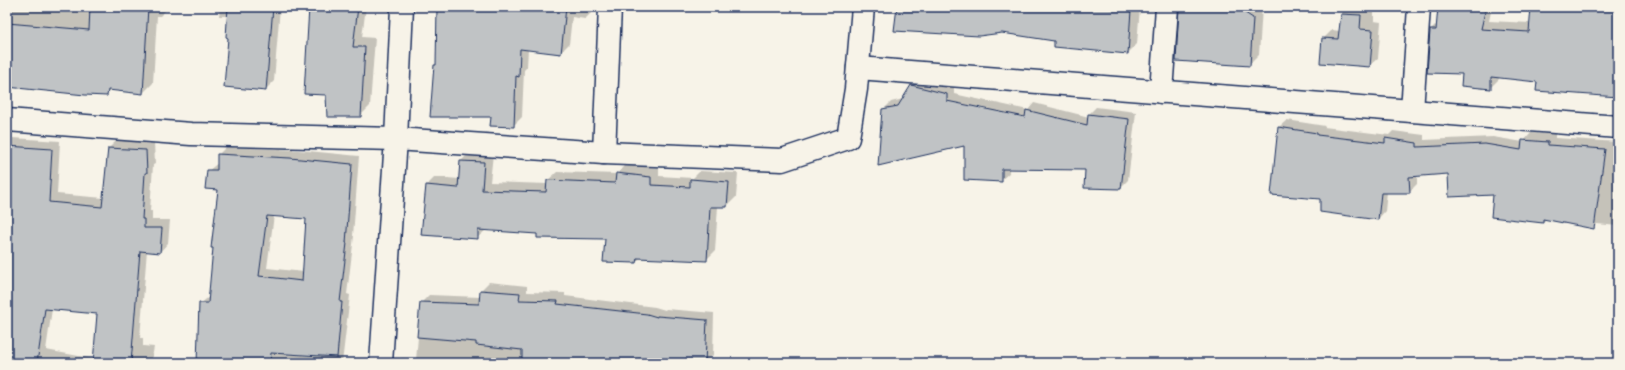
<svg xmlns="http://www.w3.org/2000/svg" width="1625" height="370" viewBox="0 0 1625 370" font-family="Mynerve,sans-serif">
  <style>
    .shadow { fill: #0003; fill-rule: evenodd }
    .building { fill: #c0c3c5; stroke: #1b2f5e; fill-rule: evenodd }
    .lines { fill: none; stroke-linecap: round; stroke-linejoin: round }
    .minor-casing { stroke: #1b2f5e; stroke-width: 25 }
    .minor { stroke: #f7f3e8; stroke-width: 22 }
  </style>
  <rect width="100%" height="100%" fill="#f7f3e8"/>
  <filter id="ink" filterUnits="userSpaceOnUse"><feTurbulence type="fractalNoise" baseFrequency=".025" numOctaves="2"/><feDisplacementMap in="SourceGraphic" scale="8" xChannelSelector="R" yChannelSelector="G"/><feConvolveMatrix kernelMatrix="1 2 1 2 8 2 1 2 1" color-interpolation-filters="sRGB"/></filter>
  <g filter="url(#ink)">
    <g class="shadow">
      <polygon points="7,7 169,7 160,16 157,16 153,83 143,93 112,89 106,95 7,86"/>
      <polygon points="220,7 280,7 274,81 265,90 229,37 228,16 219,16"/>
      <polygon points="310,7 366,7 362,37 375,38 370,106 360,116 327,94"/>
      <polygon points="415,7 594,7 594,10 585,19 572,17 569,44 560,53 528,49 527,67 524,70 522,117 513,126 492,116 435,65 437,63 438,11 415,11"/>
      <polygon points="898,7 1140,7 1137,44 1128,53 1055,40"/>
      <polygon points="1180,7 1262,7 1259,55 1249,65"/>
      <polygon points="1343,7 1374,7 1374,21 1381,22 1378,58 1369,66 1323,39 1332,30 1340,31"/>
      <polygon points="1439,7 1492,7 1489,21 1531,23 1532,7 1618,7 1618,96 1538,81 1499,77 1499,79 1490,88 1463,73 1431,30 1438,23"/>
      <polygon points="919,78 954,87 954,94 1028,110 1034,103 1089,117 1089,114 1096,107 1136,112 1128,180 1120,188 1086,169 1009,168 1009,173 1001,180 965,145 883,110 891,102 903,99 912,86"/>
      <polygon points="1287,120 1325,126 1324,127 1389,135 1393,131 1424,135 1424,140 1493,137 1523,142 1531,133 1555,134 1555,138 1618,142 1618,226 1597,224 1593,228 1546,219 1543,222 1494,194 1449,173 1417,175 1417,184 1409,192 1387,192 1385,211 1378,219 1321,198 1279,127"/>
      <path d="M12 138 60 141 57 194 104 198 109 148 117 140 154 142 155 164 153 165 150 211H152V220H170L168 243 160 252 147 250 140 338H143V346L154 347 151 363H7V143ZM52 309 98 313 95 359 46 350Z"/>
      <path d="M226 147 298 150 359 156 353 236H354L347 294 350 295 342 363H197L200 304 210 296 219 189 208 171 218 163V155ZM274 215 307 218 304 272 267 268Z"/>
      <polygon points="470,152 493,154 490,182 548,184 548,180 557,172 617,174 626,165 659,168 659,176 693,178 700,171 738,173 736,197 727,206 718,206 715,251 706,260 641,257 636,262 606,238 486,230 477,238 426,186 435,177 459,179 461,161"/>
      <polygon points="489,282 527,286 527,292 565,293 565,296 655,307 665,310 666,309 714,313 713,355 705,363 645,358 645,363 397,363 402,358 416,360 421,303 429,295 480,297 481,290"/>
    </g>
    <g class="building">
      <polygon points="90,7 148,7 143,94 108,90 107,96 85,95 7,87 7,23 89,30"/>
      <polygon points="228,7 273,7 266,91 224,87 228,38 226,37"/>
      <polygon points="309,7 358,7 353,47 365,47 361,117 327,117 326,95 304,94"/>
      <polygon points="437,7 566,7 561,54 520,49 519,77 516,76 514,127 490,126 491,117 430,117 434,65 436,65"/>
      <polygon points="897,7 1086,7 1131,10 1128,54 1054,47 1054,41 1002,33 979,36 894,31"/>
      <polygon points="1179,7 1215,7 1242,11 1253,18 1250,66 1176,61"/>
      <polygon points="1438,7 1486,7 1481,29 1529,32 1531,7 1618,7 1618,97 1536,91 1537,82 1491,77 1491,89 1461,86 1462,74 1427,73 1430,30 1436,30"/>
      <polygon points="1341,14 1361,15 1360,29 1373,30 1370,67 1320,63 1322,38 1338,39"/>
      <polygon points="911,85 947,94 947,101 1025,117 1026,110 1087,125 1088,114 1129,119 1121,189 1084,188 1085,170 1002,169 1002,182 964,180 964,146 878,166 882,109 898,106"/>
      <polygon points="1278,127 1317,133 1317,135 1385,143 1385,138 1417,143 1417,147 1485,144 1521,150 1522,140 1548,142 1548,145 1605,149 1594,229 1543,219 1543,223 1491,217 1493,195 1449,197 1448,174 1409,177 1410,193 1381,193 1378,220 1320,212 1320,199 1271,195"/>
      <polygon points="7,146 52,149 49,202 102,207 108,148 146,150 147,173 145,173 142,219 144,219 144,228 162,228 160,253 140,251 131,363 93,363 97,314 45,309 37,363 7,363"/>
      <path d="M217 154 290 158 352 164 346 243H347L340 302H342L337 357 271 353 270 363H197L199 303H208L213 248H211L218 190 205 189 207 170H217ZM267 216 306 219 302 281 259 276Z"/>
      <polygon points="460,161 484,162 482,190 546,192 547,180 615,183 616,173 651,177 651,185 690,187 690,179 729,182 727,207 710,207 707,261 637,258 636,263 603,262 605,239 537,238 537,234 478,230 478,239 421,235 426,185 458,188"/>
      <polygon points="480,290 520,293 519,300 558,301 557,304 647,314 657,317 657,316 707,320 705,363 638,359 637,363 522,363 522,350 476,345 476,342 417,337 420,302 479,304"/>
    </g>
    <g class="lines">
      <g class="minor-casing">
        <g id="minor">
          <polyline points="858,68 1618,127"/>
          <polyline points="1161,92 1167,7"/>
          <polyline points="1412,111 1419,7"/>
          <polyline points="7,120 191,134 396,139 604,153 782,160 848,138 856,89 863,7"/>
          <polyline points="604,153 610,7"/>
          <polyline points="381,363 396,139 402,7"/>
        </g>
      </g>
      <use href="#minor" class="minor"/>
    </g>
  </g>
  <rect width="1625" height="370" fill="none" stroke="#f7f3e8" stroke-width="24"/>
  <rect x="12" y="12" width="1601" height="346" fill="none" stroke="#1b2f5e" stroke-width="1.5" filter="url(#ink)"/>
</svg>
